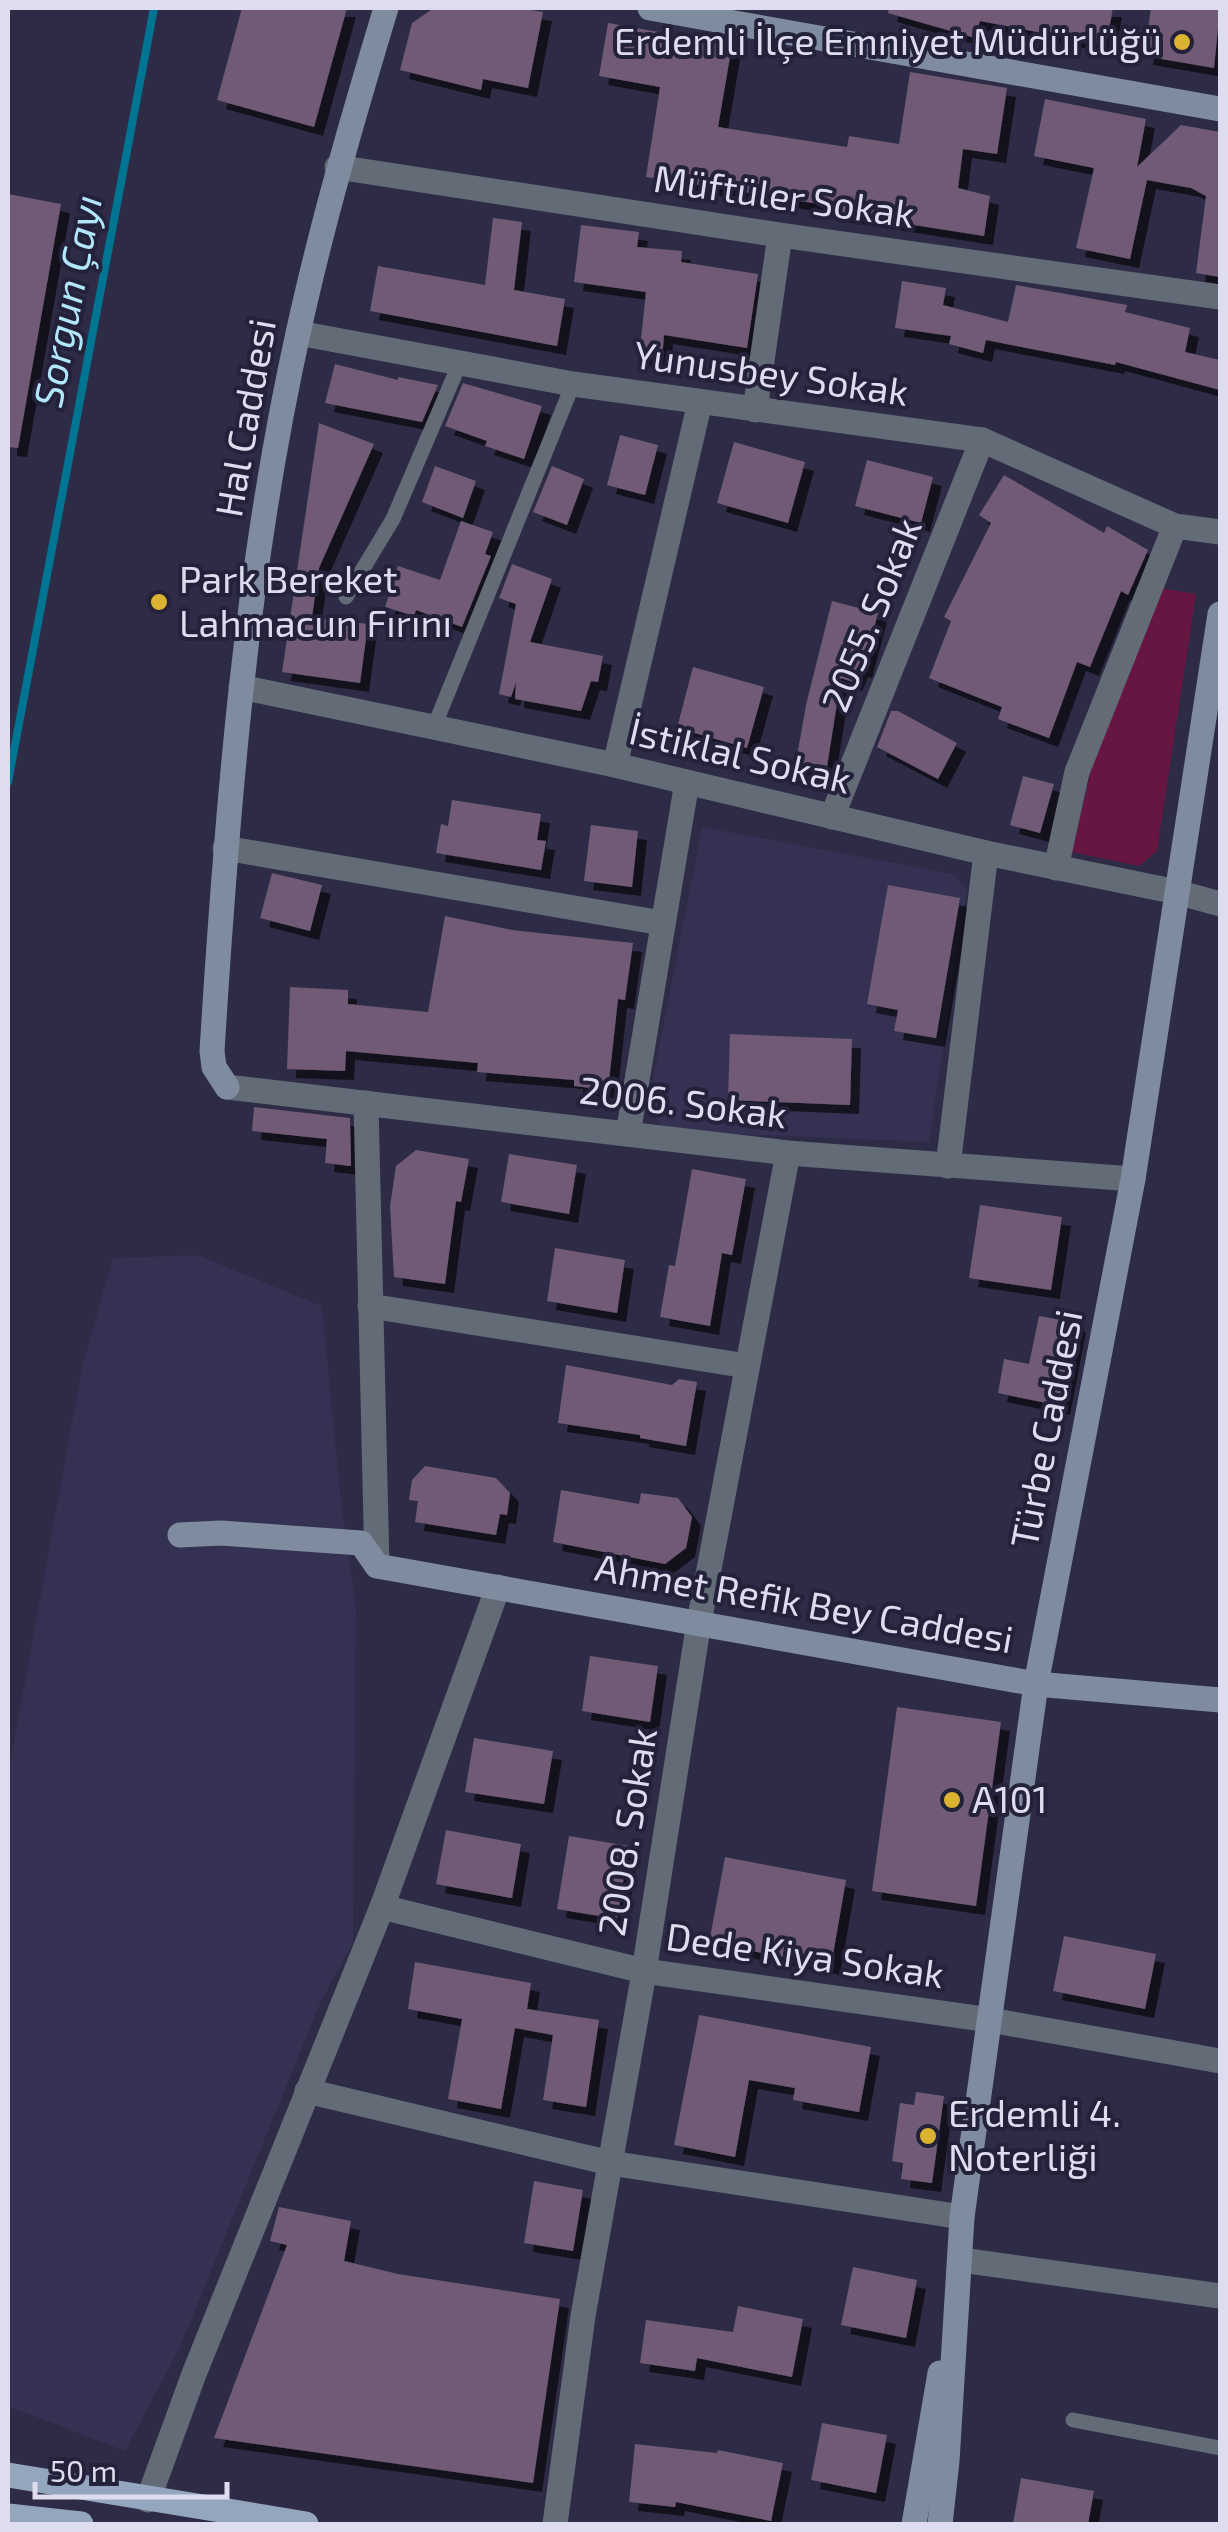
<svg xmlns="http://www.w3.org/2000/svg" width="1228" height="2532" viewBox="0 0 1228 2532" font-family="'Exo 2',sans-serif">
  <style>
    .built { fill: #353152 }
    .green { fill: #661641 }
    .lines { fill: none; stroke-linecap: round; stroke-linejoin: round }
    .stream { stroke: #007593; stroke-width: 8 }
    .building { fill: #6f5a74; filter: url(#shadow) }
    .lane { stroke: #626b76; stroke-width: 15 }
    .street { stroke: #626b76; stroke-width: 25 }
    .secondary { stroke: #7f8c9f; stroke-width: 25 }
    .primary { stroke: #94a6be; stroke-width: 25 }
    .poi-dot { fill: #dcb233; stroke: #24213a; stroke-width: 4 }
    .labels { text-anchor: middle; stroke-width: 8; stroke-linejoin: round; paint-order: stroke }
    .poi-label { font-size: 38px; fill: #deddef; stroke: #24213a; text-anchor: start }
    .street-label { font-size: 38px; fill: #deddef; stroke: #24213a }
    .water-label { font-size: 40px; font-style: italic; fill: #b1e6fb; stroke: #24213a }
  </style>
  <defs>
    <filter id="shadow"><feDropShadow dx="9" dy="9" stdDeviation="0" flood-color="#0009"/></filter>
  </defs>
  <rect width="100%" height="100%" fill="#2d2b45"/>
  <g class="built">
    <polygon points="702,827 953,874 967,889 929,1142 664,1131 648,1104"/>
    <polygon points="197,1255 322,1306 341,1502 356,1607 353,1943 321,2001 180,2347 125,2451 8,2406 8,1775 82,1367 113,1258"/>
  </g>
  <polygon class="green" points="1160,588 1196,594 1157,851 1139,866 1072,852 1093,762"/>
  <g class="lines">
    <polyline class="stream" points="8,782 154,8"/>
  </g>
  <g class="building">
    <polygon points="242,8 347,8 314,127 217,100"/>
    <polygon points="434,8 519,8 543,12 528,88 483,79 481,90 400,70 412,23"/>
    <polygon points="889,8 1113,8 1106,45 980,21 975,38 888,13"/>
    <polygon points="1151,8 1220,8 1214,68 1144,56"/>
    <polygon points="608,23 732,45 718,127 847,147 849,136 899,144 910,72 1007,88 997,154 963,149 958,188 990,196 984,236 838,213 839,207 646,177 660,87 599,76"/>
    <polygon points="1045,99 1146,119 1137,167 1181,125 1220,132 1220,277 1196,273 1206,196 1191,188 1147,180 1130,259 1076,248 1094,168 1034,156"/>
    <polygon points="8,194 61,204 18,448 8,447"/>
    <polygon points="493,218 522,222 514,290 565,299 557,346 370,311 378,266 485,285"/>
    <polygon points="581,225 639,232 637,247 682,251 681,262 758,274 747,348 664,335 662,359 639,357 646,292 574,282"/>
    <polygon points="902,281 946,288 943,305 1008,322 1016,285 1127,305 1125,312 1190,328 1185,352 1220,360 1220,390 1116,362 1115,365 986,340 983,353 949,344 951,336 895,328"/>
    <polygon points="335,364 398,380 398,377 438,385 422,422 325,403"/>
    <polygon points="463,383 542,406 524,459 485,446 487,441 445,426"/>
    <polygon points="319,423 374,444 319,568 312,617 368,624 360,683 282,672"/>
    <polygon points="620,435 658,445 645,495 607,485"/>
    <polygon points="734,442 805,462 788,523 717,503"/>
    <polygon points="867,460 933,477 921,523 855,506"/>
    <polygon points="435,466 476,481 463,518 422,502"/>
    <polygon points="552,466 584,479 567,525 533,512"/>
    <polygon points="1004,475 1104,533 1107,526 1148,550 1128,595 1121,591 1090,667 1077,662 1049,738 998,719 1002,707 929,678 951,621 944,617 991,523 979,515"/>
    <polygon points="461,521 493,532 485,554 491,556 462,627 416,610 414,616 385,607 398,566 440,580"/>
    <polygon points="512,564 552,579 530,642 603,656 598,682 591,681 581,711 515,699 516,682 511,697 499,694 516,604 499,598"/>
    <polygon points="832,601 878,613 863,669 859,668 853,682 841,678 826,773 795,768 806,705"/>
    <polygon points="693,667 764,687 747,748 677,728"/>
    <polygon points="891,711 898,711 957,743 938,779 877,747"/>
    <polygon points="1023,776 1054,784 1040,833 1010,825"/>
    <polygon points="452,800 541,814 537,840 546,841 541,870 436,853 441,824 448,826"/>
    <polygon points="591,825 638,831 632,887 584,881"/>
    <polygon points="272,873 322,885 310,931 260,918"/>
    <polygon points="888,885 960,898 936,1038 894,1031 898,1010 867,1004"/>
    <polygon points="445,916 512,930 633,943 625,1000 618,999 608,1090 574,1086 574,1080 477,1072 478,1063 346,1051 345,1071 287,1069 290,987 348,990 348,1004 428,1012"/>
    <polygon points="730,1034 852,1039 850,1105 728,1100"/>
    <polygon points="254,1107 350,1118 351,1166 325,1163 327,1139 252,1131"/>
    <polygon points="416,1150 469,1159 461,1202 456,1201 445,1284 394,1277 390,1206 396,1166"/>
    <polygon points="509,1154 577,1165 569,1214 501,1202"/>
    <polygon points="692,1169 746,1179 732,1255 722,1253 710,1326 660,1317 669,1265 675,1266"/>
    <polygon points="980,1205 1062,1217 1051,1290 969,1278"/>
    <polygon points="555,1248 625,1260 617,1313 547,1301"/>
    <polygon points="1039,1316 1077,1323 1061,1406 998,1393 1004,1359 1029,1364"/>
    <polygon points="566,1365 672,1385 679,1379 697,1382 686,1446 640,1438 640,1435 558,1423"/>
    <polygon points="425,1466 496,1478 510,1493 507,1515 500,1514 496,1535 415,1522 418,1501 409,1500 412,1480"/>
    <polygon points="561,1490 639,1504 641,1493 678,1498 692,1517 686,1548 665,1564 553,1542"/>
    <polygon points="590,1656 658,1666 650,1722 582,1711"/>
    <polygon points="897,1707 1001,1722 976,1906 872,1891"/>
    <polygon points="474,1738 553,1751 544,1804 465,1792"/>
    <polygon points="446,1830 521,1844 512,1898 436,1884"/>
    <polygon points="569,1836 629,1846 617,1919 557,1909"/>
    <polygon points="725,1857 846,1880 831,1966 709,1943"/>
    <polygon points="1064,1936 1156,1954 1145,2009 1053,1991"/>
    <polygon points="415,1962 531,1983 527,2009 599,2020 586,2107 543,2100 553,2035 515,2028 501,2109 448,2099 462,2019 408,2009"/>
    <polygon points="699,2015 871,2047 859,2112 793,2100 795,2088 749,2080 735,2157 674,2145"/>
    <polygon points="916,2092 944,2096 932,2183 901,2179 903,2163 892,2161 900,2103 914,2105"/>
    <polygon points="534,2181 583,2190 573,2251 524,2243"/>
    <polygon points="279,2207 351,2221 344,2261 398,2274 560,2299 533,2483 214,2438 287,2245 270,2241"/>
    <polygon points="853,2267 917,2280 906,2338 841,2325"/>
    <polygon points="738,2306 803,2319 792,2377 697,2358 695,2371 640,2363 646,2320 733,2332"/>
    <polygon points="822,2423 887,2435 876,2493 811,2480"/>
    <polygon points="635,2444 717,2453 718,2450 783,2463 771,2521 676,2502 675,2507 629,2502"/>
    <polygon points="1021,2478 1094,2491 1088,2524 1013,2524"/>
  </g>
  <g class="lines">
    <g class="lane">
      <polyline points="346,597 393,519 459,365"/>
      <polyline points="434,727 573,384"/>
      <polyline points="1073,2420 1220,2448"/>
    </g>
    <g class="street">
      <polyline points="337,167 780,235 1220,297"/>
      <polyline points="298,333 573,384 982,440 1175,526 1220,532"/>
      <polyline points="755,410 780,235"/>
      <polyline points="241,687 615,765 986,853 1177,892 1220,904"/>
      <polyline points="615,765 700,402"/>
      <polyline points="832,817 982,440"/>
      <polyline points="225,848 662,923"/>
      <polyline points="1056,868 1077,772 1175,526"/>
      <polyline points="227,1087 788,1153 1133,1179"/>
      <polyline points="366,1103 377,1566"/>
      <polyline points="628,1134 687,782"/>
      <polyline points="948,1166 986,853"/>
      <polyline points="370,1306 747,1366"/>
      <polyline points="382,1907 644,1971 990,2020 1220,2061"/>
      <polyline points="307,2091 610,2163 962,2217"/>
      <polyline points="961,2260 1220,2296"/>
      <polyline points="148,2500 194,2374 382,1907 498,1587"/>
      <polyline points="555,2524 583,2316 642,1984 699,1622 788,1153"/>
    </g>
    <g class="secondary">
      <polyline points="650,8 1220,109"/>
      <path d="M227 1087 214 1067 212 1051C227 810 246 566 299 329 323 220 354 114 386 8"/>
      <polyline points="180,1535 221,1533 361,1543 377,1566 1036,1684 1220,1700"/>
      <polyline points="914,2524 940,2373"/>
      <polyline points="940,2524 947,2461 962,2217 1036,1684 1133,1179 1220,614"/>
    </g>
    <g class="primary">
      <polyline points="8,2475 306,2524"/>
      <polyline points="8,2516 81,2524"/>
    </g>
  </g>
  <g class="poi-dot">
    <circle cx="1182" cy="42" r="10"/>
    <circle cx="159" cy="602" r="10"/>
    <circle cx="952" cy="1800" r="10"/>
    <circle cx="928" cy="2136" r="10"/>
  </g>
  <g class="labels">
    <g class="poi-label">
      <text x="1162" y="55" text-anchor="end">Erdemli İlçe Emniyet Müdürlüğü</text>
      <text x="179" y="593">Park Bereket<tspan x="179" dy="44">Lahmacun Fırını</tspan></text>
      <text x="972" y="1813">A101</text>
      <text x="948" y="2127">Erdemli 4.<tspan x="948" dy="44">Noterliği</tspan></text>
    </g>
    <g class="street-label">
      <text transform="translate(784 197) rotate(8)" y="13">Müftüler Sokak</text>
      <text transform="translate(771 374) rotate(8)" y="13">Yunusbey Sokak</text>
      <text transform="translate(246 418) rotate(-80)" y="13">Hal Caddesi</text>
      <text transform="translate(872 615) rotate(-68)" y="13">2055. Sokak</text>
      <text transform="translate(740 756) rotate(13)" y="13">İstiklal Sokak</text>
      <text transform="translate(683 1103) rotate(7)" y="13">2006. Sokak</text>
      <text transform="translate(1047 1429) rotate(-79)" y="13">Türbe Caddesi</text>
      <text transform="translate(804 1604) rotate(10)" y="13">Ahmet Refik Bey Caddesi</text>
      <text transform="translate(628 1832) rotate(-81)" y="13">2008. Sokak</text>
      <text transform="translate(805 1956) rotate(8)" y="13">Dede Kiya Sokak</text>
    </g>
    <g class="water-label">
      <text transform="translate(68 301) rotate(-79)" y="14">Sorgun Çayı</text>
    </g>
  </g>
  <rect width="1228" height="2532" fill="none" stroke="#deddef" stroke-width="20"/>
  <path d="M35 2482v15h192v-15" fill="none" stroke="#deddef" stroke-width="5"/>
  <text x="50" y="2482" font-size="30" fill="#deddef" stroke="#24213a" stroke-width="8" paint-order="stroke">50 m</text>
</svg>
